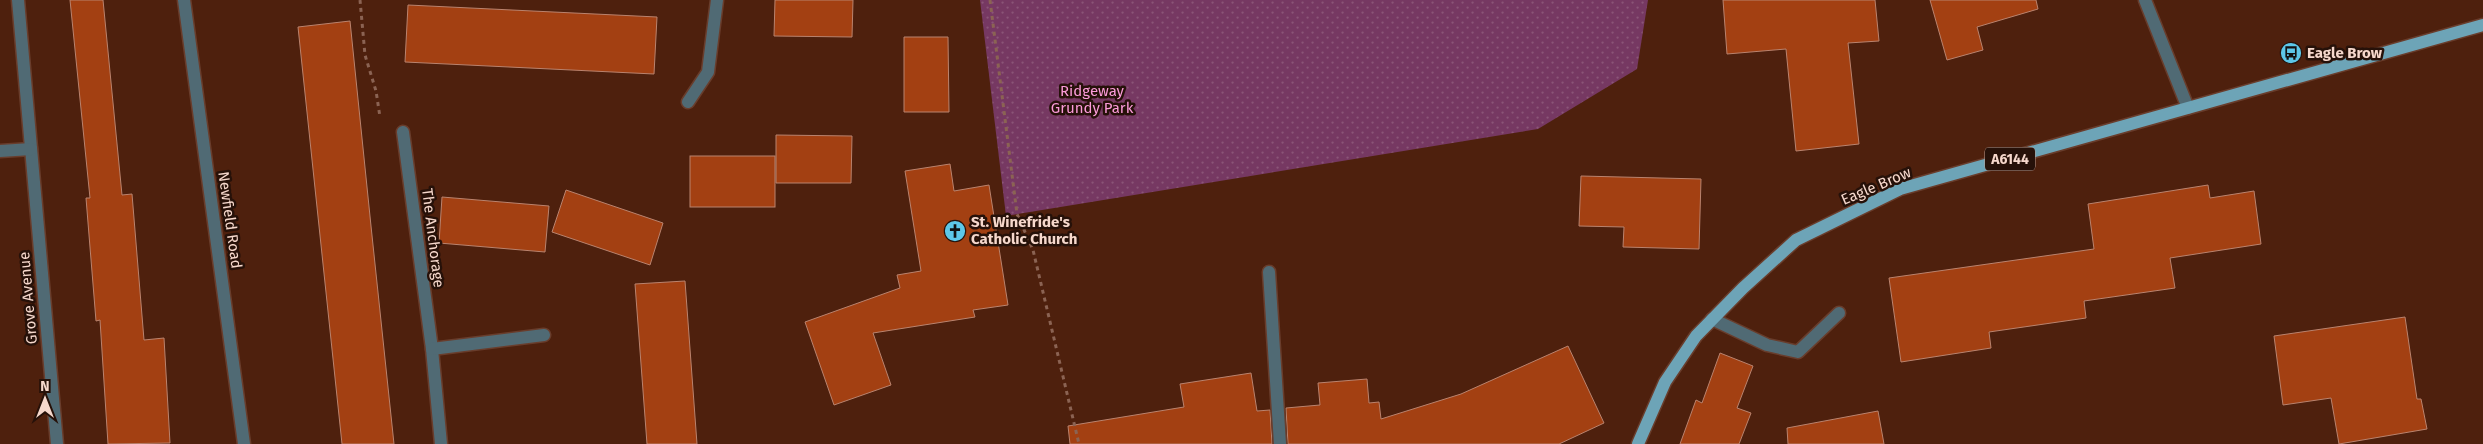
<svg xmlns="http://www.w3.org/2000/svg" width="2483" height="444" viewBox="0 0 2483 444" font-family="'Fira Sans',sans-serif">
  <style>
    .park { fill: url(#park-dots) }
    .building { fill: #a34012; stroke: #ba836e }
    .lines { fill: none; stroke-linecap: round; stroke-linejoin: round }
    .minor-casing { stroke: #693d2c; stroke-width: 15 }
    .major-casing { stroke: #693d2c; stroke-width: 15 }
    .path { stroke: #8b6353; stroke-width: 3; stroke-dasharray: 4 4; stroke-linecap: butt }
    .minor { stroke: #506a74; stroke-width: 12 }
    .major { stroke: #6da4b7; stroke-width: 12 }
    .labels { text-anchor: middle; stroke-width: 5; stroke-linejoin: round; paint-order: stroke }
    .shield { fill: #261109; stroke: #b89c92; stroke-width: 1 }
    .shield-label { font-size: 14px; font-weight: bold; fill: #f6d8cc }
    .poi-label { font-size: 15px; font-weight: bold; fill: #f6d8cc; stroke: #261109; text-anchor: start }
    .park-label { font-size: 15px; fill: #fc9bda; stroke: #261109 }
    .street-label { font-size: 15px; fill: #f6d8cc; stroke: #261109 }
  </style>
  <defs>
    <pattern id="park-dots" width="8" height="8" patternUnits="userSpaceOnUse" patternTransform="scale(1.25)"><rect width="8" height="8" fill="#763862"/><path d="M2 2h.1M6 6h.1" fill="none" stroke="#8a5477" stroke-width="1.8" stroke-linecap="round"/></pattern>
  </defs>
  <rect width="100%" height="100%" fill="#4e200d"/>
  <polygon class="park" points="980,0 1648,0 1637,69 1538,129 1006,216"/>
  <g class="building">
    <polygon points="70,0 103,0 122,195 132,194 144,340 164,338 170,443 108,444 100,320 96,321 86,198 90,198"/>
    <polygon points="775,0 853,0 852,37 774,36"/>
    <polygon points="1723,0 1875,0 1879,41 1848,43 1859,144 1796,151 1786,49 1727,54"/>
    <polygon points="1930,0 2036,0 2038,9 1977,27 1983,50 1947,60"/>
    <polygon points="408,5 657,17 654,74 405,62"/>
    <polygon points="350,21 371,226 394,444 342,444 298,27"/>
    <polygon points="904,37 948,37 949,112 904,112"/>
    <polygon points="776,135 852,136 851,183 776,183"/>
    <rect x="690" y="156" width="85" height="51"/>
    <polygon points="950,164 954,191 989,185 1008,305 973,310 975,317 873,333 891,385 834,405 805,322 900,288 897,275 921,271 905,171"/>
    <polygon points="1581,176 1701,179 1699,249 1623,247 1624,227 1579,226"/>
    <polygon points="2208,185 2210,198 2254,191 2261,244 2170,258 2175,288 2084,301 2086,318 1989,332 1991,348 1901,362 1889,278 2094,249 2088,204"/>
    <polygon points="566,190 663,223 650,265 552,232"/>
    <polygon points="442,197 549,206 545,252 439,243"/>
    <polygon points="685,281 697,444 647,444 635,284"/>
    <polygon points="2405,317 2417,399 2421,399 2427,429 2339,444 2331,398 2283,405 2274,336"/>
    <polygon points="1568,346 1604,423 1559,444 1288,444 1286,408 1320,405 1318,383 1367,379 1369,403 1379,402 1381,419 1461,394"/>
    <polygon points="1720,353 1753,366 1737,408 1751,413 1739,444 1680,444 1696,400 1702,403"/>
    <polygon points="1251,373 1257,411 1270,410 1272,444 1070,444 1068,426 1184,407 1180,384"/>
    <polygon points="1878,411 1884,444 1788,444 1787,428"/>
  </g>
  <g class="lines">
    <g class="minor-casing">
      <g id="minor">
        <polyline points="18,0 57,444"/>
        <polyline points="184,0 244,444"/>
        <polyline points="2145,0 2188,108"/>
        <polyline points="688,102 708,72 717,0"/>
        <polyline points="403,132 432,349 441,444"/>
        <polyline points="0,151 31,149"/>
        <polyline points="1269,272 1280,444"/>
        <polyline points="1712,319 1767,345 1798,352 1839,313"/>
        <polyline points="432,349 544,335"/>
      </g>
    </g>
    <g class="major-casing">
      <polyline id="major" points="1638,444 1665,382 1696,336 1743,288 1796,240 1900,189 2483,25"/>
    </g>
    <g class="path">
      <polyline points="360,0 365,55 376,91 380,117"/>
      <polyline points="990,0 1017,214 1033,250 1079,444"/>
    </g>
    <use href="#minor" class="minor"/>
    <use href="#major" class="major"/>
  </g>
  <defs>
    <g id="bus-disc" transform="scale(1.125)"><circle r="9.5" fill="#5dc7e8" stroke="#261109"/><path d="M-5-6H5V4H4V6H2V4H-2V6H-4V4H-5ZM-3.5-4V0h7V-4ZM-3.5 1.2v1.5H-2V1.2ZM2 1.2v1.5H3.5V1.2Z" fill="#111"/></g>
    <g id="church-disc" transform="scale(1.125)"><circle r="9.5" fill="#5dc7e8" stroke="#261109"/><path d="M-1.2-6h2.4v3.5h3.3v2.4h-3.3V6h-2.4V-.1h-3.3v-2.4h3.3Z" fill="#111"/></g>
  </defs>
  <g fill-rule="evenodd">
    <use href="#bus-disc" x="2291" y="53"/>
    <use href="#church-disc" x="955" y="231"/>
  </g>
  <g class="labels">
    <rect class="shield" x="1985" y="147.5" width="50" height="23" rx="4"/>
    <g class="shield-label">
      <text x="2010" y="164">A6144</text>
    </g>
    <g class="poi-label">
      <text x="2307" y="58">Eagle Brow</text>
      <text x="971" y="227">St. Winefride's<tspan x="971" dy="17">Catholic Church</tspan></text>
    </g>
    <g class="park-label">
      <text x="1092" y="96">Ridgeway<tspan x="1092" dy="17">Grundy Park</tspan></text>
    </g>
    <g class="street-label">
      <text transform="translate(1876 186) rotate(-23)" y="5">Eagle Brow</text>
      <text transform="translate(230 220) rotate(82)" y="5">Newfield Road</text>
      <text transform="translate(433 238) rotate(83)" y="5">The Anchorage</text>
      <text transform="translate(28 298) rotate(-95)" y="5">Grove Avenue</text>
    </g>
  </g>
  <g transform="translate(45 399)" stroke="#261109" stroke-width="4" paint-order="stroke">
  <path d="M0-4L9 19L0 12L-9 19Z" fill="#f6d8cc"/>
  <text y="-8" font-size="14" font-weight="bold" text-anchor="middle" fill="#f6d8cc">N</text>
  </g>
</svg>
